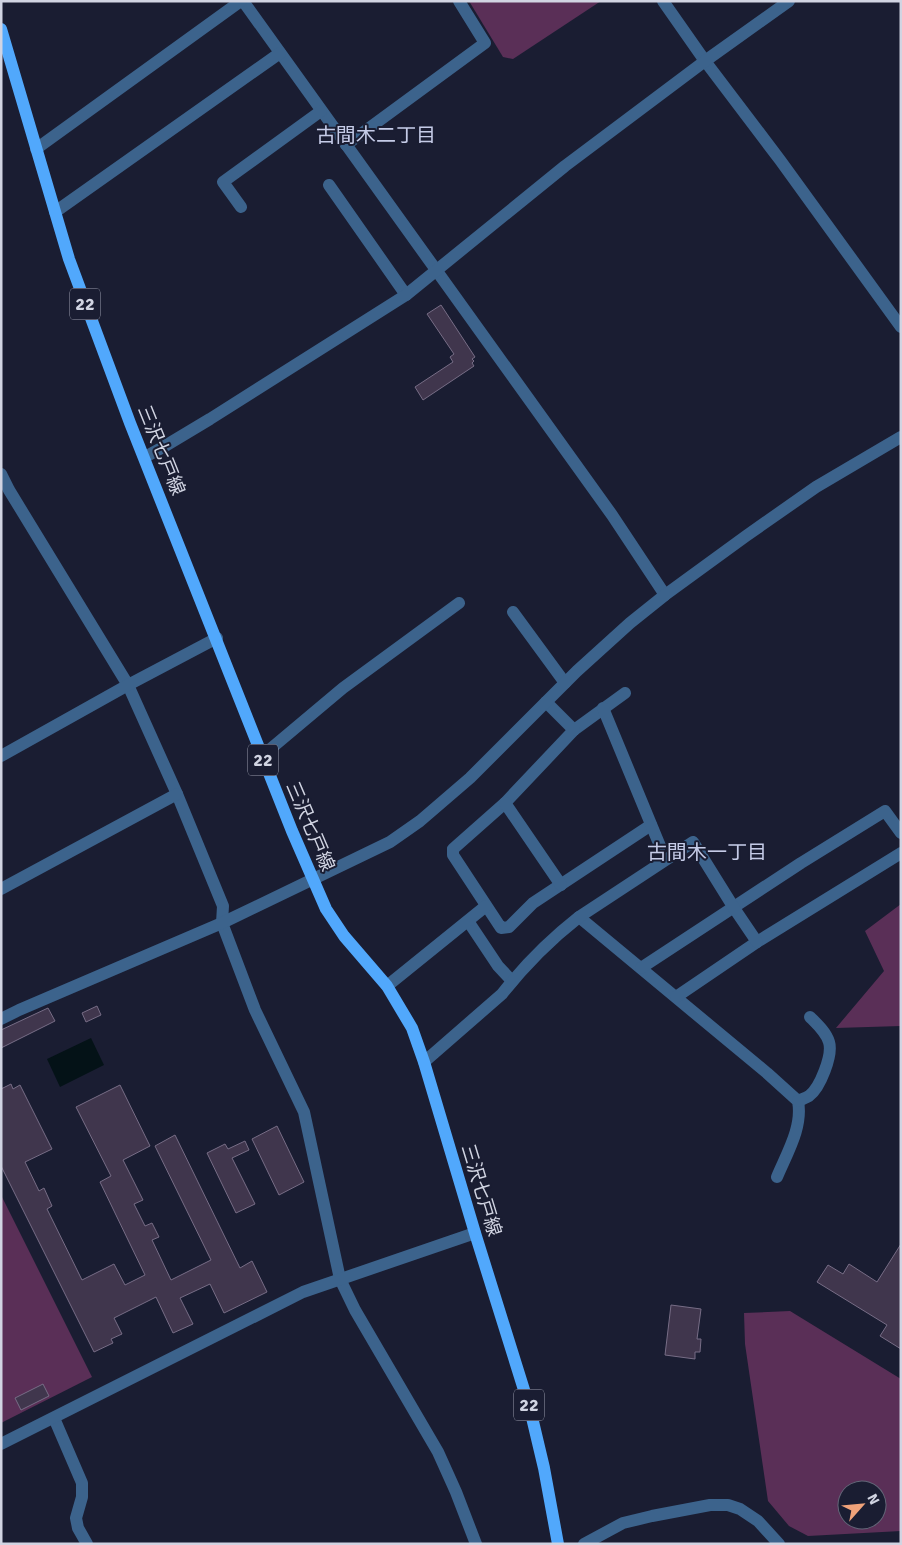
<svg xmlns="http://www.w3.org/2000/svg" width="902" height="1545" viewBox="0 0 902 1545" font-family="Signika,'Noto Sans JP',sans-serif">
  <style>
    .green { fill: #5a2f57; fill-rule: evenodd }
    .water { fill: #041217 }
    .building { fill: #40364d; stroke: #776d86 }
    .lines { fill: none; stroke-linecap: round; stroke-linejoin: round }
    .minor { stroke: #3c638c; stroke-width: 12 }
    .major { stroke: #51a8fc; stroke-width: 12 }
    .labels { text-anchor: middle; stroke-width: 4; stroke-linejoin: round; paint-order: stroke }
    .shield { fill: #1a1d32; stroke: #9a9dad; stroke-width: 1 }
    .shield-label { font-size: 18px; font-weight: bold; fill: #d1d4e2 }
    .street-label { font-size: 19px; fill: #d1d4e2; stroke: #1a1d32 }
    .neighbourhood-label { font-size: 20px; fill: #c5cbe7; stroke: #1a1d32 }
  </style>
  <rect width="100%" height="100%" fill="#1a1d32"/>
  <g class="green">
    <polygon points="469,1 601,1 513,59 503,57"/>
    <polygon points="901,904 901,1026 836,1028 884,971 865,931"/>
    <polygon points="1,1195 92,1377 1,1423"/>
    <path d="M790 1311 901 1379V1531L808 1536 789 1526 768 1501 745 1344 744 1313ZM847 1490H877V1520H847Z"/>
  </g>
  <polygon class="water" points="91,1038 104,1065 60,1087 47,1059"/>
  <g class="building">
    <polygon points="441,305 475,357 472,359 474,361 472,363 474,366 423,400 415,387 453,362 450,357 454,354 427,314"/>
    <polygon points="97,1006 101,1015 86,1022 82,1013"/>
    <polygon points="48,1008 55,1021 1,1048 1,1030"/>
    <polygon points="11,1084 13,1089 20,1085 52,1149 25,1162 39,1191 44,1188 52,1206 47,1209 82,1280 114,1264 125,1285 145,1275 100,1182 111,1176 76,1107 120,1085 150,1146 123,1160 143,1200 134,1204 145,1226 152,1223 159,1237 152,1240 171,1280 211,1260 155,1146 175,1135 240,1268 252,1261 267,1292 224,1313 210,1284 180,1298 193,1324 173,1333 156,1297 114,1318 122,1334 111,1339 113,1343 94,1352 1,1166 1,1089"/>
    <polygon points="277,1126 304,1182 279,1195 252,1139"/>
    <polygon points="245,1141 249,1150 232,1158 255,1204 236,1213 207,1153 225,1144 228,1149"/>
    <polygon points="901,1244 901,1349 880,1336 887,1325 817,1282 828,1265 843,1274 849,1264 877,1282"/>
    <polygon points="671,1305 701,1309 697,1339 701,1339 700,1352 695,1352 695,1359 665,1355"/>
    <polygon points="43,1384 49,1396 21,1410 15,1398"/>
  </g>
  <g class="lines">
    <g class="minor">
      <polyline points="243,1 612,515 665,595"/>
      <polyline points="663,1 705,61 780,160 901,327"/>
      <polyline points="346,145 485,43 459,1"/>
      <polyline points="36,149 241,1"/>
      <polyline points="329,185 406,295"/>
      <polyline points="241,207 223,182 321,111"/>
      <polyline points="55,212 280,53"/>
      <polyline points="145,457 165,446 210,419 406,295 565,166 705,61 789,1"/>
      <polyline points="1,474 9,490 128,685 177,794 223,906 222,923 255,1010 304,1112 340,1279 355,1310 438,1452 456,1492 476,1544"/>
      <polyline points="513,612 565,683"/>
      <polyline points="625,693 574,730 505,803 453,849 453,855 501,928 509,927 533,903 651,825"/>
      <polyline points="546,702 574,730"/>
      <polyline points="603,708 660,846"/>
      <polyline points="1,756 128,685 217,638"/>
      <polyline points="262,756 343,688 459,603"/>
      <polyline points="505,803 561,885"/>
      <polyline points="1,889 177,794"/>
      <path d="M579 917 767 1073 798 1101C803 1127 787 1153 777 1177"/>
      <polyline points="468,921 498,966 512,981"/>
      <polyline points="641,968 801,863 885,811 901,833"/>
      <polyline points="387,986 486,906"/>
      <polyline points="676,997 757,942 901,853"/>
      <polyline points="1,1019 19,1010 222,923 390,842 420,821 470,778 577,671 630,623 665,595 746,536 816,487 901,437"/>
      <path d="M424 1062 502 994C524 966 551 939 579 917L693 842 734 908 757 942"/>
      <path d="M798 1101C802 1099 806 1098 809 1096 820 1088 833 1055 829 1042 826 1032 817 1024 810 1017"/>
      <polyline points="54,1418 82,1483 82,1497 76,1518 78,1528 87,1544"/>
      <polyline points="1,1444 303,1292 475,1233"/>
      <polyline points="584,1544 623,1523 652,1516 710,1505 728,1505 740,1509 758,1521 779,1544"/>
    </g>
    <polyline class="major" points="1,29 69,259 130,423 292,831 326,909 344,936 387,986 412,1028 424,1062 475,1233 530,1409 544,1468 558,1544"/>
  </g>
  <g class="labels">
    <g class="shield">
      <rect x="70" y="288.5" width="30" height="31" rx="4"/>
      <rect x="248" y="744.5" width="30" height="31" rx="4"/>
      <rect x="514" y="1389.5" width="30" height="31" rx="4"/>
    </g>
    <g class="shield-label">
      <text x="85" y="310">22</text>
      <text x="263" y="766">22</text>
      <text x="529" y="1411">22</text>
    </g>
    <g class="street-label">
      <text transform="translate(162 450) rotate(68)" y="7">三沢七戸線</text>
      <text transform="translate(311 826) rotate(67)" y="7">三沢七戸線</text>
      <text transform="translate(482 1190) rotate(73)" y="7">三沢七戸線</text>
    </g>
    <g class="neighbourhood-label">
      <text x="376" y="142">古間木二丁目</text>
      <text x="707" y="859">古間木一丁目</text>
    </g>
  </g>
  <rect width="902" height="1545" fill="none" stroke="#d1d4e2" stroke-width="5"/>
  <g transform="translate(862 1505) rotate(63)"><circle r="24" fill="#1a1d32" stroke="#636678"/>
  <path d="M0-4L9 19L0 12L-9 19Z" fill="#f0a27a"/>
  <text y="-8" font-size="14" font-weight="bold" text-anchor="middle" fill="#d1d4e2">N</text>
  </g>
</svg>
